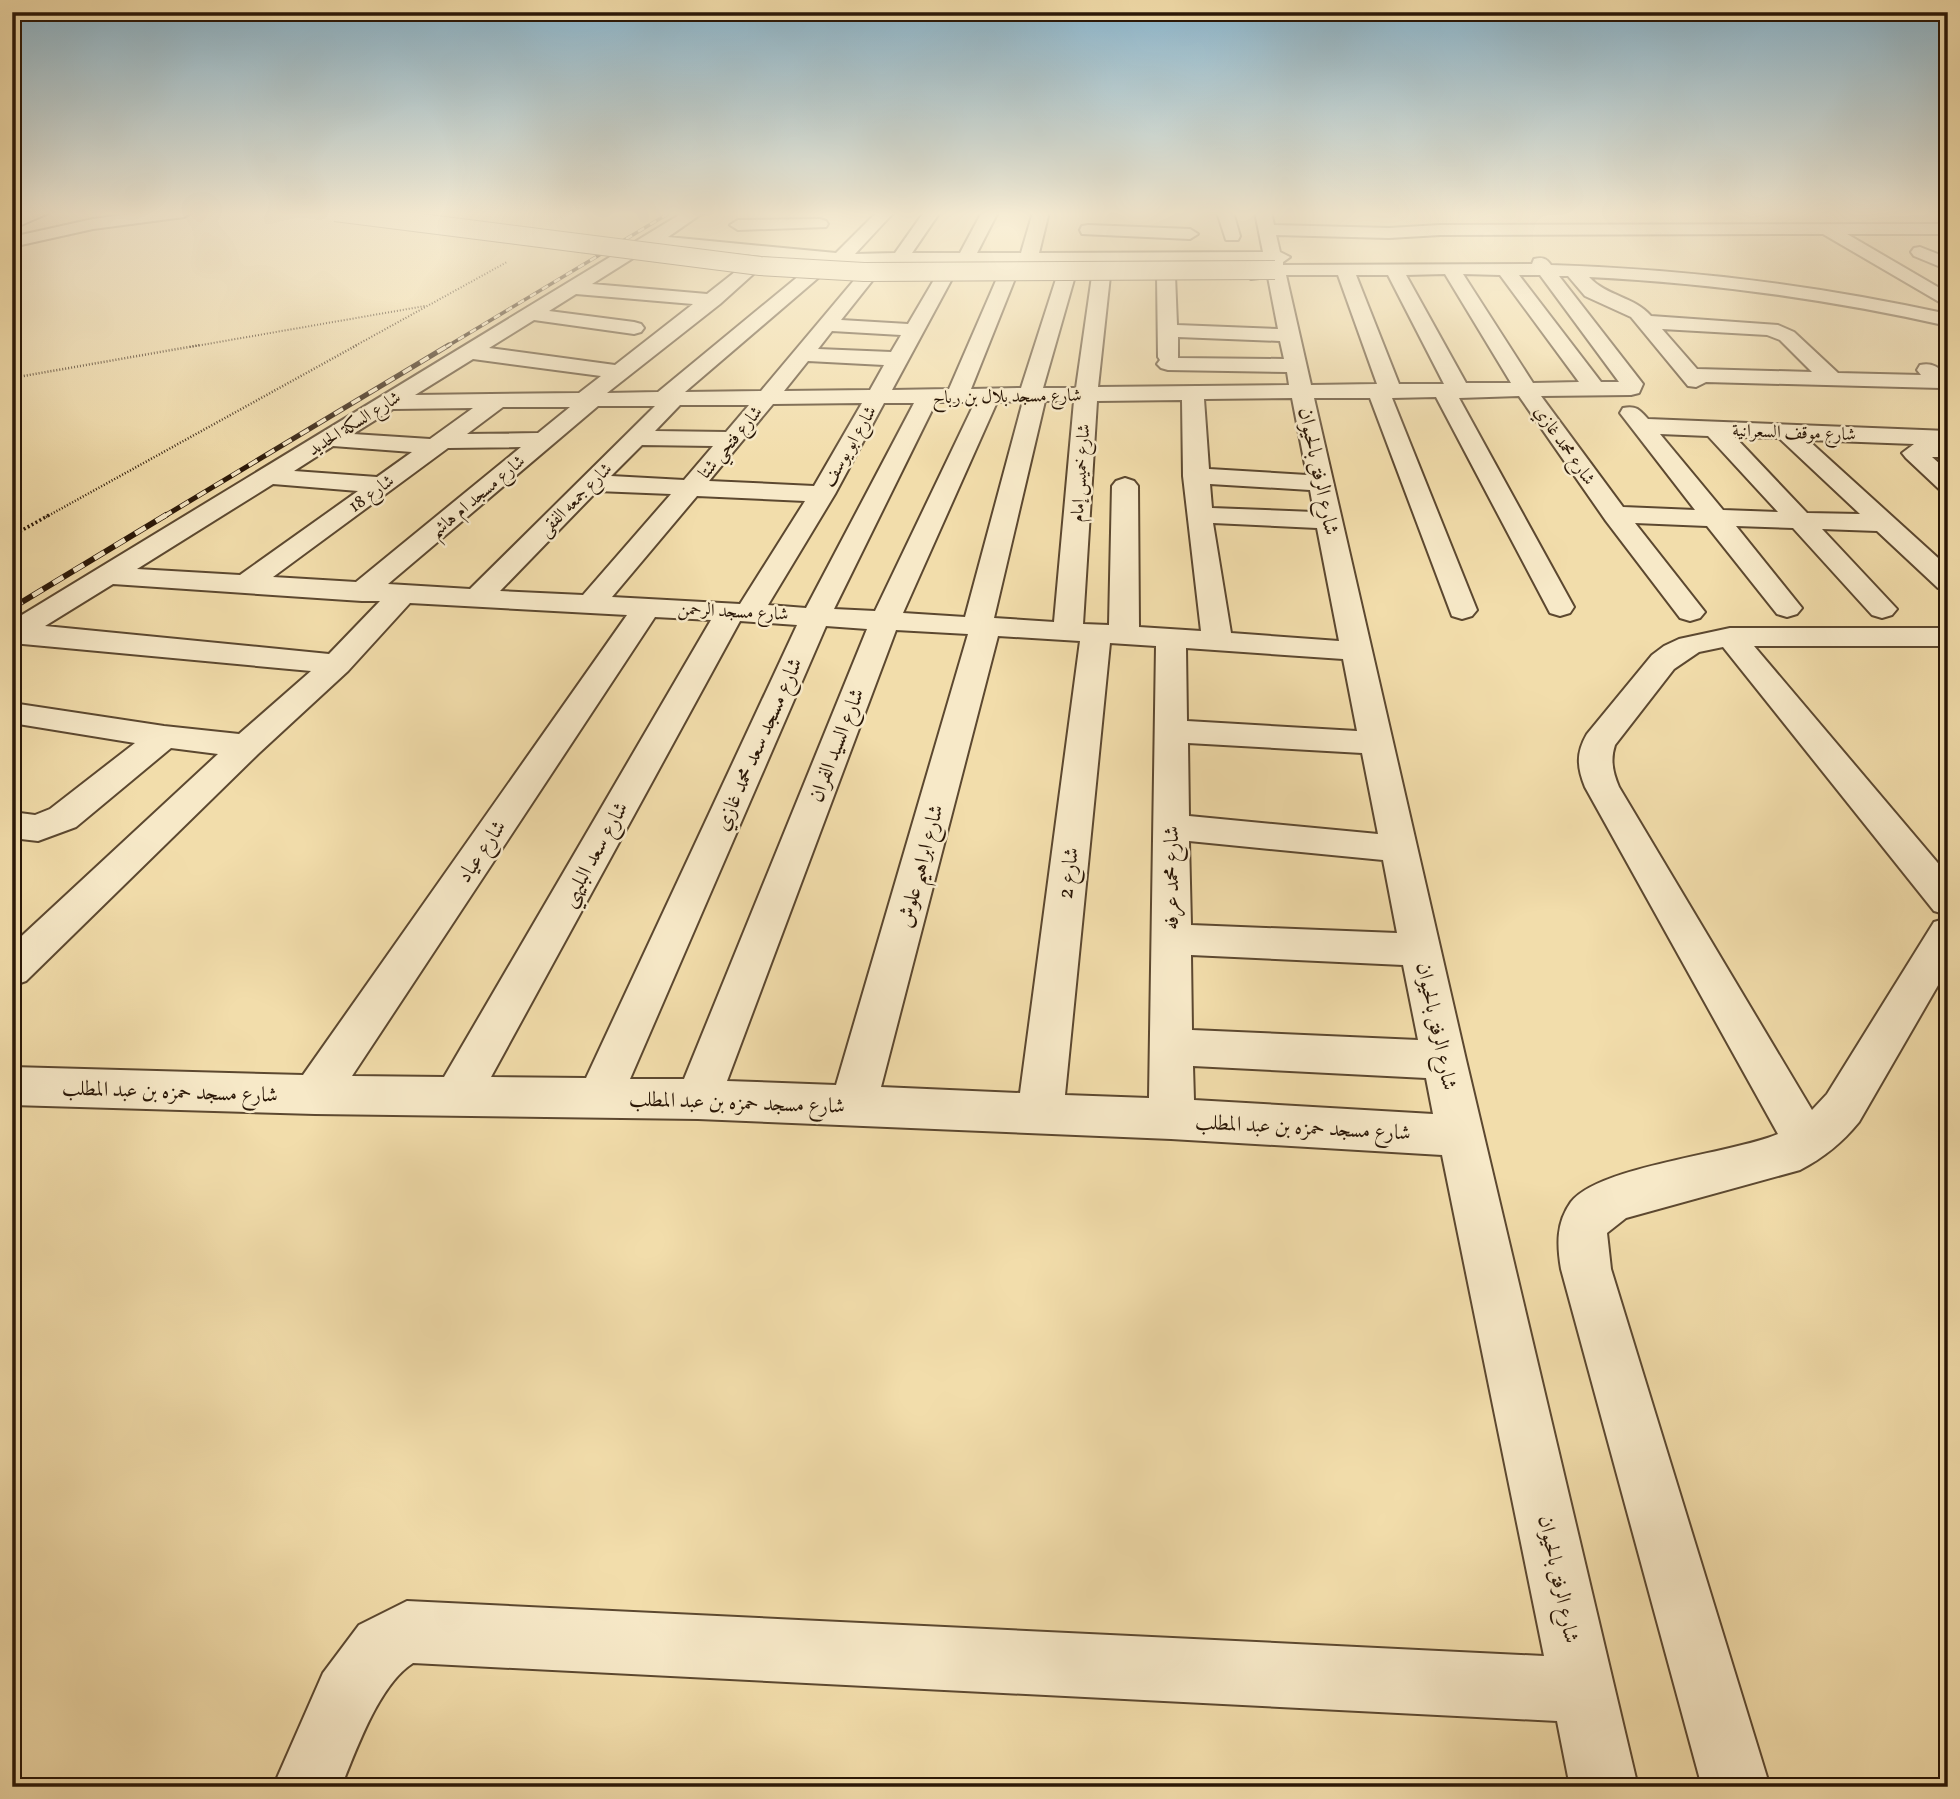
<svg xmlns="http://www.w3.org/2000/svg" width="1960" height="1799" viewBox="0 0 1960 1799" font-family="Vollkorn,Amiri,serif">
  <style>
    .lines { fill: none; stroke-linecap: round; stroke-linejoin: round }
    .minor-casing { stroke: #5c4830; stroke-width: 4 }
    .highway-casing { stroke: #2a1707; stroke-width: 4 }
    .path-far2 { stroke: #2a1707; stroke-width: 2; stroke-dasharray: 1 2; stroke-linecap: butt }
    .path-far1 { stroke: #2a1707; stroke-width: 2.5; stroke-dasharray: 1 2; stroke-linecap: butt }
    .path { stroke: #2a1707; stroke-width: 3.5; stroke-dasharray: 2 2.5; stroke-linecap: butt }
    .minor { fill: #f7e9c8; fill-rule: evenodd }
    .highway { fill: #f2ddab; fill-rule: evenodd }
    .rail-far2-casing { stroke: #2a1707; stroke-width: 3.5 }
    .rail-far1-casing { stroke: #2a1707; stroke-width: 5 }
    .rail-casing { stroke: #2a1707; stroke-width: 6 }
    .rail-far2 { stroke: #f7e9c8; stroke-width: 2.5; stroke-dasharray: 7; stroke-linecap: butt }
    .rail-far1 { stroke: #f7e9c8; stroke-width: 3.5; stroke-dasharray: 10; stroke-linecap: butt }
    .rail { stroke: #f7e9c8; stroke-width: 4.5; stroke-dasharray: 12; stroke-linecap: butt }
    .minor-bridge-casing { stroke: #5c4830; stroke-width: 20; stroke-linecap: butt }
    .minor-bridge { stroke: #f7e9c8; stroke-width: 18 }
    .wall { fill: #b17462; stroke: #2a1707; stroke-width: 2 }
    .labels { text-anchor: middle; stroke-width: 5; stroke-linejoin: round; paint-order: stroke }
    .far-street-label { font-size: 18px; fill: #2a1707; stroke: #f7e9c8 }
    .street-label { font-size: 21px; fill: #2a1707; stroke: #f7e9c8 }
  </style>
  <rect width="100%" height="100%" fill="#f2ddab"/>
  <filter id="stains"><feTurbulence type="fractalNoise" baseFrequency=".00286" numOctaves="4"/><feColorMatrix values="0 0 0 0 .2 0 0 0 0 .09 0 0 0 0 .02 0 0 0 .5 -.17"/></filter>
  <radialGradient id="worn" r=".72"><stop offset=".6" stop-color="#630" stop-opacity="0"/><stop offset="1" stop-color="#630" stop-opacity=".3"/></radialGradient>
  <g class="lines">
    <g class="minor-casing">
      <g id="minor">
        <polygon points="145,212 192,212 184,217 93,229 12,247 12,237 93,219"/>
        <path d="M684 212H704L668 237 836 253 877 212H894L855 254 895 253 924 212H940L912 253H960L982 212H998L977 253H1021L1033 212H1049L1039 253 1263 252 1255 212H1271L1274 225 1389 228 1440 225 1948 224V234H1847L1948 293V307L1823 234 1440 235 1389 238 1276 235 1280 252 1290 257 1283 262V265L1532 264 1534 259C1542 257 1546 258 1551 265 1685 269 1817 285 1948 314V326C1829 299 1710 283 1589 277 1606 296 1635 297 1651 316L1778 325 1794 332 1838 373 1921 375 1917 370 1920 365C1933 362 1939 368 1948 377V387L1941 388 1706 382 1696 387 1688 386 1631 317 1585 296 1568 276H1559L1643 384 1639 393 1631 395 1541 396 1623 507 1695 510 1620 413 1623 408C1636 405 1640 410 1648 419L1948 431V457H1932L1948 471V491L1939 489 1906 458 1902 453 1914 444 1808 440 1948 567V590L1938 588 1877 531 1822 529 1897 609 1892 615 1882 618 1872 615 1793 528 1736 526 1802 608 1797 614 1787 617 1777 614 1707 526 1635 523 1705 612 1700 618 1690 621 1680 618 1606 521 1519 396 1459 398 1574 607 1570 613 1560 616 1550 613 1436 397 1392 398 1477 610 1472 616 1462 619 1452 616 1370 398H1314L1466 1060 1638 1787H1570L1557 1721 413 1663C379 1684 356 1751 341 1787H273L323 1673 359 1625 407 1601 1544 1656 1442 1155 1171 1139 698 1119 315 1114 12 1105V1067L303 1075 627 615 410 603 348 671 258 754 26 981 12 986V945L218 754 171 748 76 827 38 841 12 838V812L35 815 50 809 135 743 12 723V703L164 726 239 734 311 671 12 643V621ZM654 245 840 264 1265 262 1266 266 1245 270 1242 274 1251 279 1268 277 1278 329 1177 325 1175 275 1172 271H1160L1157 275 1158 357 1160 360 1157 364 1161 368 1168 370 1287 372 1289 385 1098 387 1110 276 1101 271 1092 276 1076 388H1043L1075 276 1066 271 1057 276 1021 388 971 389 1016 276 1007 271 998 276 949 389 892 390 953 277 944 272 938 273 908 324 841 320 876 276 867 271 861 272 761 391 685 392 818 278 821 274 812 269 806 270 658 392 607 393 720 304 760 268 751 263 745 264 707 294 592 284ZM1445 274 1511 383H1466L1406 275ZM1463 274 1500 275 1579 382 1533 383ZM1286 275H1338L1377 384 1311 385ZM1356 275H1388L1444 384H1399ZM1519 275H1540L1619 382H1601ZM576 294 693 304 615 365 489 348 534 320 634 334 641 332 644 328 641 324 634 322 549 311ZM1662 329 1767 335 1780 340 1812 372 1697 369ZM832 331 901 335 891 352 818 349ZM1178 337 1280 341 1284 359 1178 358ZM473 359 601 376 579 393 415 395ZM808 361 884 365 870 390 784 391ZM1292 398 1307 475 1209 469 1204 399ZM1182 400 1183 476 1201 631 1139 627 1138 486 1134 481 1125 478 1116 481 1112 486 1109 625 1083 624 1097 401ZM1023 401 965 617 903 613 997 402ZM1045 401H1074L1054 622 994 618ZM936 402H975L875 611 834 609ZM862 403 814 486 709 481 773 404ZM884 403H914L806 608 768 605 835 494ZM680 405H749L726 432 655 431ZM598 406H655L470 589 388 584ZM503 407H570L538 433 467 434ZM473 408 430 439 353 434 393 409ZM1660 434 1708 436 1778 512 1723 510ZM1735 437 1779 438 1860 514 1807 513ZM642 445 713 446 684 480 611 476ZM333 446 412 452 377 477 294 471ZM521 447 356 582 273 577 448 448ZM273 484 358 491 240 575 137 569ZM1210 484 1310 490 1314 512 1212 508ZM597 491 671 494 583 595 500 591ZM697 496 805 501 740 604 612 597ZM1213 523 1317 528 1339 641 1231 633ZM113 584 362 601H380L329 654 45 626ZM655 617 711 620 444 1077 352 1076ZM740 621 797 625 586 1078 491 1077ZM826 626 867 629 684 1079H630ZM896 630 968 634 836 1085 727 1081ZM998 636 1080 641 1020 1093 881 1087ZM1110 643 1156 646 1149 1098 1065 1095ZM1186 648 1343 659 1357 731 1187 721ZM1188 743 1362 753 1378 834 1189 816ZM1189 841 1383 860 1397 933 1191 925ZM1191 955 1403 965 1418 1040 1192 1030ZM1193 1066 1426 1078 1433 1114 1194 1100Z"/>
        <polygon points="1217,212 1233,212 1240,236 1238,240 1226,240"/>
        <polygon points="820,219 826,221 828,224 826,227 738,230 730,225 738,220"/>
        <polygon points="1088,225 1190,229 1198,234 1190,239 1082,234 1080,230 1082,226"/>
        <polygon points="1920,247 1948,258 1948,270 1914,256 1911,252 1914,248"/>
        <path d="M1730 628H1948V646H1754L1948 875V915L1934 911 1723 647 1699 652 1674 669 1615 745C1610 760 1613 773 1619 787L1812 1110 1827 1094 1934 922 1948 918V968L1859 1122C1842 1143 1823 1158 1800 1170L1626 1218 1607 1233 1611 1269 1770 1787H1702L1561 1269C1557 1245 1556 1223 1571 1202 1599 1166 1731 1154 1778 1134L1585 787C1577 767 1576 753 1587 734L1652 655 1664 646 1679 639Z"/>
      </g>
    </g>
    <g class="highway-casing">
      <polygon id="highway" points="28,212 51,212 12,229 12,218"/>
    </g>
    <g class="path-far2">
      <polyline points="190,347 425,306"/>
      <polyline points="353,347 507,262"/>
    </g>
    <g class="path-far1">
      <polyline points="12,378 200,345"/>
      <polyline points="46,517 357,345"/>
    </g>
    <polyline class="path" points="12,536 49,515"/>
    <use href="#minor" class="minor"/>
    <use href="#highway" class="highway"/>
    <g class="rail-far2-casing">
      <polyline id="rail-far2" points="446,347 671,212"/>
    </g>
    <g class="rail-far1-casing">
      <polyline id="rail-far1" points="163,517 449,345"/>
    </g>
    <g class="rail-casing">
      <polyline id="rail" points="12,608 166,515"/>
    </g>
    <use href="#rail-far2" class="rail-far2"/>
    <use href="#rail-far1" class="rail-far1"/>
    <use href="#rail" class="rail"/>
    <g class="minor-bridge-casing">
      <polyline id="minor-bridge" points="335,212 760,266 864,272 1275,270"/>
    </g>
    <use href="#minor-bridge" class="minor-bridge"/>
  </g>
  <polygon class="wall" points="1948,447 1948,467 1939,460"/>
  <linearGradient id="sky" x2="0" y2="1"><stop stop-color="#89b7d1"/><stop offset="0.46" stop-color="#f9f0d9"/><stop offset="1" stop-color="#f9f0d9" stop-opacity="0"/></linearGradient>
  <rect width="1960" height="464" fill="url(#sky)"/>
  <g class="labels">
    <g class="far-street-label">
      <text transform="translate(1007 396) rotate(-1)" y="6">شارع مسجد بلال بن رباح</text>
      <text transform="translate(354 423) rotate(-32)" y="6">شارع السكة الحديد</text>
      <text transform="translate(1794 432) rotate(2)" y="6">شارع موقف السعرانية</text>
      <text transform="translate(730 442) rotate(-50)" y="6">شارع فتحي شتا</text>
      <text transform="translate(1565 445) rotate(55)" y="6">شارع محمد غازي</text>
      <text transform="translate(849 446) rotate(-60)" y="6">شارع ابو يوسف</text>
      <text transform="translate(1080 473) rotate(-86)" y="6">شارع خميس إمام</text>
      <text transform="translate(371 493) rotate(-36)" y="6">شارع 18</text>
      <text transform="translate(477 496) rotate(-40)" y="6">شارع مسجد ام هاشم</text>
      <text transform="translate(575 499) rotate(-45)" y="6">شارع جمعه الفقى</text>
      <text transform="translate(733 611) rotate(3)" y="6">شارع مسجد الرحمن</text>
    </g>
    <g class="street-label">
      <text transform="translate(1319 471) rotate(78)" y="7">شارع الرفق بالحيوان</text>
      <text transform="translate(758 744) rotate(-66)" y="7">شارع مسجد سعد محمد غازي</text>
      <text transform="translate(836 745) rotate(-69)" y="7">شارع السيد الفران</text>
      <text transform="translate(481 851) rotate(-56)" y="7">شارع عياد</text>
      <text transform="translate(594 854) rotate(-61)" y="7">شارع سعد البليهي</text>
      <text transform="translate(920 866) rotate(-75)" y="7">شارع ابراهيم علوش</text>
      <text transform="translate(1068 873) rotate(-83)" y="7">شارع 2</text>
      <text transform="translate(1171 878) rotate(-90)" y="7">شارع محمد عرفه</text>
      <text transform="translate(1437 1026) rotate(78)" y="7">شارع الرفق بالحيوان</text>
      <text transform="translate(170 1091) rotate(2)" y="7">شارع مسجد حمزه بن عبد المطلب</text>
      <text transform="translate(737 1102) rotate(2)" y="7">شارع مسجد حمزه بن عبد المطلب</text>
      <text transform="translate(1303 1127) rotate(3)" y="7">شارع مسجد حمزه بن عبد المطلب</text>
      <text transform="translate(1559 1579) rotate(78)" y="7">شارع الرفق بالحيوان</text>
    </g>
  </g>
  <rect width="1960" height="1799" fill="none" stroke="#f2ddab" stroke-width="42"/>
  <rect x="14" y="14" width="1932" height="1771" fill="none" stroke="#2a1707" stroke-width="3.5"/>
  <rect x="21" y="21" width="1918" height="1757" fill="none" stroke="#2a1707" stroke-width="2"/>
  <rect width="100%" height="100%" filter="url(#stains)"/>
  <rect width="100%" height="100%" fill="url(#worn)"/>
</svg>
